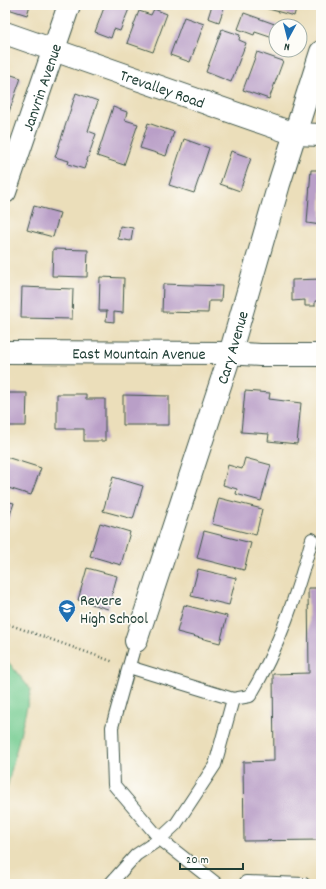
<svg xmlns="http://www.w3.org/2000/svg" width="326" height="889" viewBox="0 0 326 889" font-family="Dekko,sans-serif">
  <style>
    .green { fill: #75cc91; stroke: #4a8462 }
    .building { fill: #b99fc7 }
    .lines { fill: none; stroke-linecap: round; stroke-linejoin: round }
    .service-casing { stroke: #3e5548; stroke-width: 14 }
    .minor-casing { stroke: #3e5548; stroke-width: 24 }
    .path { stroke: #3e5548; stroke-width: 2.5; stroke-dasharray: 1 3; stroke-linecap: butt }
    .service { stroke: #fff; stroke-width: 12 }
    .minor { stroke: #fff; stroke-width: 22 }
    .labels { text-anchor: middle; stroke-width: 3.5; stroke-linejoin: round; paint-order: stroke }
    .street-label { font-size: 16px; fill: #1f3d34; stroke: #fdfcf7 }
    .poi-label { font-size: 16px; fill: #1f3d34; stroke: #fdfcf7; text-anchor: start }
  </style>
  <rect width="100%" height="100%" fill="#fdfcf7"/>
  <filter id="ink" filterUnits="userSpaceOnUse"><feTurbulence type="fractalNoise" baseFrequency=".025" numOctaves="2"/><feDisplacementMap in="SourceGraphic" scale="8" xChannelSelector="R" yChannelSelector="G"/><feConvolveMatrix kernelMatrix="1 2 1 2 8 2 1 2 1" color-interpolation-filters="sRGB"/></filter>
  <filter id="wash" filterUnits="userSpaceOnUse"><feTurbulence type="fractalNoise" baseFrequency=".012" numOctaves="4" result="noise"/><feDisplacementMap in="SourceGraphic" scale="16" xChannelSelector="R" yChannelSelector="G"/><feGaussianBlur stdDeviation="0.9" result="paint"/><feColorMatrix in="noise" values="0 0 0 0 0 0 0 0 0 0 0 0 0 0 0 0 0 1.4 0 .05"/><feComposite in="paint" operator="in"/></filter>
  <g filter="url(#wash)">
    <rect width="100%" height="100%" fill="#ebdeba"/>
    <polygon class="green" points="5,658 31,690 5,796"/>
    <g id="blocks">
      <g class="building">
        <polygon points="5,5 30,5 27,15 5,8"/>
        <polygon points="105,5 123,5 122,7 129,9 120,31 114,29 111,38 95,32"/>
        <polygon points="212,5 225,5 219,22 208,18"/>
        <polygon points="265,5 297,5 294,16 265,8"/>
        <polygon points="154,9 167,14 153,52 127,43 139,11 151,15"/>
        <polygon points="244,13 280,26 276,26 276,39 255,32 254,35 238,29"/>
        <polygon points="184,17 204,24 190,62 170,55"/>
        <polygon points="222,29 240,35 239,40 246,43 231,82 206,72"/>
        <polygon points="257,52 283,61 269,99 243,90"/>
        <polygon points="5,73 21,78 5,123"/>
        <polygon points="76,93 98,101 88,131 96,134 84,169 68,164 69,161 55,157"/>
        <polygon points="113,107 127,112 125,120 138,124 124,165 97,156"/>
        <polygon points="148,123 174,132 166,156 140,148"/>
        <polygon points="184,139 209,148 194,193 169,185"/>
        <polygon points="231,151 251,158 240,191 220,184"/>
        <polygon points="311,170 321,170 321,225 307,223"/>
        <polygon points="34,206 60,213 53,237 27,230"/>
        <polygon points="120,226 133,228 131,241 118,239"/>
        <polygon points="53,249 88,250 87,277 52,276"/>
        <polygon points="100,277 124,278 123,313 114,312 114,322 106,321 107,311 99,311"/>
        <polygon points="321,279 321,301 315,301 315,306 305,306 305,300 292,301 292,280"/>
        <polygon points="163,284 222,286 221,301 209,301 208,313 162,312"/>
        <polygon points="22,287 73,289 72,319 21,318"/>
        <polygon points="245,391 270,393 269,399 301,403 297,444 268,441 269,434 241,432"/>
        <polygon points="5,393 27,393 26,426 5,426"/>
        <polygon points="57,394 86,394 86,399 105,399 105,441 84,441 84,429 57,429"/>
        <polygon points="123,395 169,396 169,425 123,425"/>
        <polygon points="6,457 41,468 31,495 5,487 5,460"/>
        <polygon points="245,458 271,465 261,501 236,494 237,489 223,485 228,465 242,469"/>
        <polygon points="113,477 143,486 133,519 103,511"/>
        <polygon points="219,498 262,509 256,535 212,524"/>
        <polygon points="5,501 14,503 5,529"/>
        <polygon points="100,523 130,532 121,565 90,556"/>
        <polygon points="204,531 251,543 244,570 197,558"/>
        <polygon points="87,568 117,576 108,609 78,600"/>
        <polygon points="198,569 236,578 229,605 191,596"/>
        <polygon points="308,588 321,588 321,840 244,841 243,762 274,761 273,674 309,673"/>
        <polygon points="184,605 227,616 220,643 177,632"/>
      </g>
    </g>
  </g>
  <g filter="url(#ink)">
    <use href="#blocks" fill-opacity="0" stroke="#3e5548" stroke-width="1"/>
    <g class="lines">
      <g class="service-casing">
        <g id="service">
          <polyline points="129,667 233,699 215,765 176,824 160,839 114,785 112,727 136,641"/>
          <path d="M233 699 250 696C279 648 297 593 312 539"/>
          <polyline points="110,884 136,855 160,839 217,884"/>
          <polyline points="245,884 246,882 304,884"/>
        </g>
      </g>
      <g class="minor-casing">
        <g id="minor">
          <path id="s1" d="M5 33 295 134 321 135"/>
          <path id="s2" d="M5 192 69 5"/>
          <path id="s3" d="M5 352 226 353 260 355H321"/>
          <path id="s4" d="M136 641 227 364 279 184 321 52"/>
        </g>
      </g>
      <polyline class="path" points="5,623 114,662"/>
      <use href="#service" class="service"/>
      <use href="#minor" class="minor"/>
    </g>
  </g>
  <defs>
    <g id="school-pin" transform="scale(0.9)"><path d="M0 17L-7.5 6A9.5 9.5 0 1 1 7.5 6Z" fill="#1f6fb2" stroke="#fdfcf7"/><path d="M0-5L7-2L0 1L-7-2ZM-4 1L0 2.5L4 1V4Q0 6-4 4Z" fill="#fff"/></g>
  </defs>
  <g fill-rule="evenodd">
    <use href="#school-pin" x="67" y="608"/>
  </g>
  <g class="labels">
    <g class="street-label">
      <text dy="6" stroke="none"><textPath href="#s2" startOffset="111">Janvrin Avenue</textPath></text>
      <text dy="6" stroke="none"><textPath href="#s1" startOffset="167">Trevalley Road</textPath></text>
      <text dy="6" stroke="none"><textPath href="#s4" startOffset="309">Cary Avenue</textPath></text>
      <text dy="6" stroke="none"><textPath href="#s3" startOffset="134">East Mountain Avenue</textPath></text>
    </g>
    <g class="poi-label">
      <text x="80" y="605">Revere<tspan x="80" dy="18">High School</tspan></text>
    </g>
  </g>
  <rect width="326" height="889" fill="none" stroke="#fdfcf7" stroke-width="20"/>
  <g transform="translate(288 38) rotate(187)"><circle r="19" fill="#fdfcf7" stroke="#a4b0a9"/>
  <path d="M0-3L7 15L0 10L-7 15Z" fill="#1f6fb2"/>
  <text y="-6" font-size="11" font-weight="bold" text-anchor="middle" fill="#1f3d34">N</text>
  </g>
  <path d="M180 863v6h63v-6" fill="none" stroke="#1f3d34" stroke-width="2"/>
  <text x="186" y="863" font-size="12" fill="#1f3d34" stroke="#fdfcf7" stroke-width="3" paint-order="stroke">20 m</text>
</svg>
